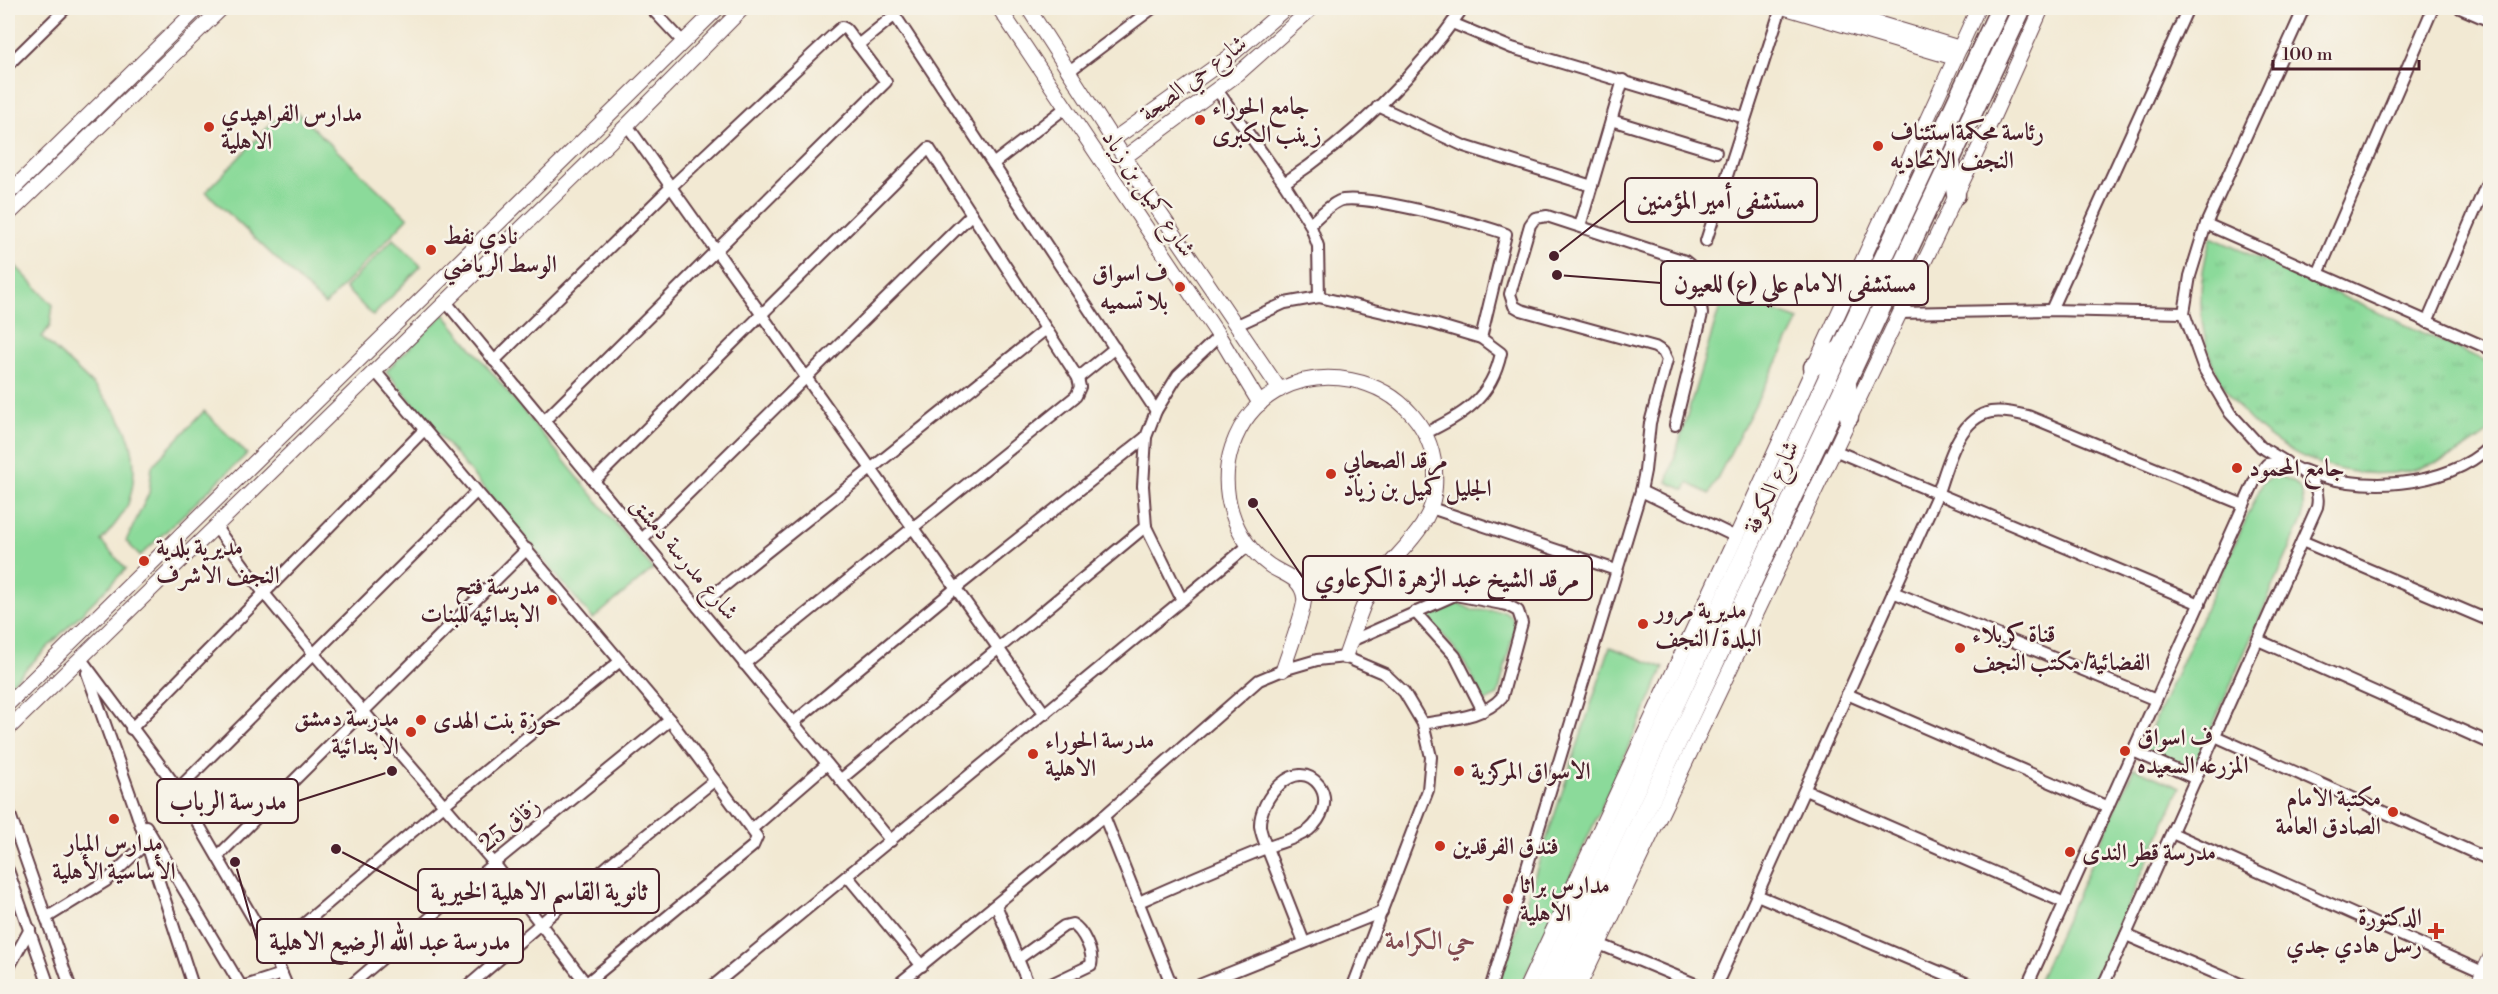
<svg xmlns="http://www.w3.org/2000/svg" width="2498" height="994" viewBox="0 0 2498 994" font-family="'Libre Bodoni',Amiri,serif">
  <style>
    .grass { fill: #8bda9a; stroke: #6a7c62; stroke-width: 1.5 }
    .park { fill: url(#park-tufts); stroke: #6a7c62; stroke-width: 1.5 }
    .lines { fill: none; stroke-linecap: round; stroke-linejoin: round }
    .street-casing { stroke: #633d44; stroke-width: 14 }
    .secondary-casing { stroke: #633d44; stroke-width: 16 }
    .highway-casing { stroke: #633d44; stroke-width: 21 }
    .street { stroke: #fff; stroke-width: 10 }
    .secondary { stroke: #fff; stroke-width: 14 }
    .highway { stroke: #fff; stroke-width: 18 }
    .poi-dot { fill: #c8321e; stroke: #f7f3e8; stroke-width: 2 }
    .labels { text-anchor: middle; stroke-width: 5; stroke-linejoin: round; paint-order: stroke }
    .street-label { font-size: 24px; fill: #4a1f2b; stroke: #f7f3e8 }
    .poi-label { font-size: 24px; font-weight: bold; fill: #4a1f2b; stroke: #f7f3e8; text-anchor: start }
    .neighbourhood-label { font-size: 26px; font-weight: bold; fill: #814b51; stroke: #f7f3e8 }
    .leader { fill: none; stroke: #4a1f2b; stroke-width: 2 }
    .callout-dot { fill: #4a1f2b; stroke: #f7f3e8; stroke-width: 2 }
    .callout { fill: #f7f3e8; stroke: #4a1f2b; stroke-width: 2 }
    .callout-label { font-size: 26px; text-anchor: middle; font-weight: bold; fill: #4a1f2b }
  </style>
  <defs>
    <pattern id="park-tufts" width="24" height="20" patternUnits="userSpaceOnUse" patternTransform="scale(1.5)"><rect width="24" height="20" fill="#8bda9a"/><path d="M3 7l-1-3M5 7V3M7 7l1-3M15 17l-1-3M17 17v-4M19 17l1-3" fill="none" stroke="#79bb85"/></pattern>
  </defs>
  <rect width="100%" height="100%" fill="#f7f3e8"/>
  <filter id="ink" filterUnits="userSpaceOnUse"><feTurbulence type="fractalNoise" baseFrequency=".0167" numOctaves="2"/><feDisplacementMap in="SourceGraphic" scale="12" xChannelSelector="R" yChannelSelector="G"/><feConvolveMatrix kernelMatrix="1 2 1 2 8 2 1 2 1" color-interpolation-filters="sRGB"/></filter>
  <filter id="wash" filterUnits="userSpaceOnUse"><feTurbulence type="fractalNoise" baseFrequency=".008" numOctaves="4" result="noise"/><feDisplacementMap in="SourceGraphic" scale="24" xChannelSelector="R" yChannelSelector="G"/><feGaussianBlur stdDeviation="1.35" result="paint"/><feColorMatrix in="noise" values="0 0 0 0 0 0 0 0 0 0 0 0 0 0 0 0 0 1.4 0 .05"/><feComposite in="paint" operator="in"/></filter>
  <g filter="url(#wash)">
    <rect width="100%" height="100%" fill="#f2e9d3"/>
    <g class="grass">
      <polygon points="289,105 408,218 325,305 206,192"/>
      <polygon points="393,239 421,266 373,316 345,288"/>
      <path d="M8 258 53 305 50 326 42 337C91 385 154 424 128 504 123 517 110 530 101 541L126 569 8 687Z"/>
      <polygon points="1724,293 1799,320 1709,494 1688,483 1685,490 1667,482"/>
      <polygon points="444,314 653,569 593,619 386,371"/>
      <polygon points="204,411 247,454 140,556 126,541 149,493 152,466"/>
      <path d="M2276 475C2303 482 2304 491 2303 518L2193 771 2143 747 2263 482Z"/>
      <path d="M1456 602 1472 610 1504 611 1512 617 1515 627 1498 695 1484 702C1471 670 1454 643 1428 620L1439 608Z"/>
      <polygon points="1610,647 1664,668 1521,986 1498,986"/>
      <polygon points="2134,768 2180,788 2092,986 2036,986"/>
    </g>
    <path class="park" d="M2211 237 2490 363V431C2473 444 2456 456 2435 463 2336 501 2218 432 2203 327 2198 296 2202 266 2211 237Z"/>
  </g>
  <g filter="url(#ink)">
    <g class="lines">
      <g class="street-casing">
        <g id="street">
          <polyline points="651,8 683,42"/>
          <polyline points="890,8 1156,411"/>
          <polyline points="2460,8 2490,21"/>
          <polyline points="1452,23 1512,48 1745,118"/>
          <polyline points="858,45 895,15"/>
          <polyline points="8,65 66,8"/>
          <polyline points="1068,72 1153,8"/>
          <polyline points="1217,90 1284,183 1310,224 1318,246 1319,297"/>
          <polyline points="1378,106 1464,146 1592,186"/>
          <polyline points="1611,120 1716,152"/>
          <polyline points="627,125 1045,714"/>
          <polyline points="993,164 1065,108"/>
          <path d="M1284 183C1353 138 1416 75 1463 8"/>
          <path d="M1310 224C1319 216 1328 206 1339 201 1360 192 1480 224 1506 234L1481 338"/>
          <polyline points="2206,224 2490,349"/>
          <polyline points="1580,226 1623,80"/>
          <polyline points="1706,241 1781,8"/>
          <polyline points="2318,274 2433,8"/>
          <polyline points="446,302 891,841"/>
          <polyline points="2051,310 2188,8"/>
          <polyline points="1898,313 2051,310 2184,313"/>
          <polyline points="2427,322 2490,176"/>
          <path d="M1237 325 1285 303 1319 297 1434 324 1481 338 1501 353C1491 400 1463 414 1424 434"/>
          <polyline points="494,361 671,187 833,35 842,27 846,29 886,82 544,421"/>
          <polyline points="375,371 670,720 757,837 753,846 583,986"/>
          <polyline points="1078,378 1115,348"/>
          <polyline points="1834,450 2200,604"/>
          <polyline points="2286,462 2261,447 2230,413 2204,369 2184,313 2190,276 2206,224 2304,8"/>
          <path d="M2303 470C2357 493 2447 489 2490 446"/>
          <polyline points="594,481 929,148 1078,378 1080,387 1076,396 744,664"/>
          <polyline points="1641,491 1736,537"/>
          <polyline points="1431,508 1616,570"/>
          <polyline points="215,526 263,592 314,654 494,863 588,986"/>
          <polyline points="642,539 972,214"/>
          <polyline points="2302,541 2490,621"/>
          <polyline points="1893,592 2156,700"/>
          <polyline points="1182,600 1146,527 1143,486 1146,437 1156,411 1178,375 1219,336"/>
          <polyline points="698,607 1046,329"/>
          <polyline points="1415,612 1455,656 1483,711"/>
          <polyline points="2258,640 2490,743"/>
          <path d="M1351 641 1455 595 1507 605 1518 611 1522 623 1502 697C1484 718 1449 719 1423 724"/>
          <polyline points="81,659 178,789 272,951 287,986"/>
          <polyline points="87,673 136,811 193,986"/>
          <polyline points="1847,694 2108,807"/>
          <polyline points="793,723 956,588 1146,437"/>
          <polyline points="131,729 424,430"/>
          <polyline points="2215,736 2490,860"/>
          <polyline points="2133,751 2196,779"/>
          <polyline points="840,780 1146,526"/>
          <polyline points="178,789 476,492"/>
          <polyline points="1805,790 2065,903"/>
          <polyline points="8,809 70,986"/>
          <polyline points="1104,816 1172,986"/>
          <polyline points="146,826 241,986"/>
          <polyline points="753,828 827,764"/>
          <polyline points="2172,833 2483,972"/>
          <polyline points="218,856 527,549"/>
          <polyline points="8,870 49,986"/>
          <polyline points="848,877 922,966"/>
          <polyline points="1757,895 1973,986"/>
          <path d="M1139 902C1181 883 1224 865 1266 848 1280 842 1297 839 1309 830 1322 819 1330 800 1319 785 1296 755 1259 799 1260 826 1261 833 1264 841 1267 848L1304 942"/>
          <polyline points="996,905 1029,986"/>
          <polyline points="46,918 106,881 146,843"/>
          <polyline points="2126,935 2245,986"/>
          <polyline points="1599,944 1700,986"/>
          <polyline points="272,951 445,804 619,662"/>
          <path d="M1018 959 1064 926 1072 924C1083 930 1094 953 1091 965L1047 986"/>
          <polyline points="8,969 30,929"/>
          <polyline points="245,986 282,974"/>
          <polyline points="350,986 494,863 670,720"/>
          <polyline points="468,986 610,864 715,780"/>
          <polyline points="713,986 1249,545"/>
          <polyline points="896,986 1104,816 1259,680 1283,670 1317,660 1345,657 1385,674 1404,692 1423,724 1431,757 1428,790 1353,986"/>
          <polyline points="1197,986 1382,912"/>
          <path d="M1491 986 1641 491 1645 471 1650 423 1667 360 1663 352 1655 347 1521 310 1514 306 1510 294 1530 225 1535 218 1547 216 1685 261 1690 265C1691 274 1686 284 1690 292 1695 301 1702 303 1702 314L1675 425"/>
          <path d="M1716 986 1937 495C1947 468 1957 418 1991 412 2003 410 2016 413 2028 416L2244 505"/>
          <path d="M2027 986 2256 478 2267 464C2292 459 2323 479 2317 507L2103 986"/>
        </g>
      </g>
      <g class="secondary-casing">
        <g id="secondary">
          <polyline points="999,8 1219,336 1260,404"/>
          <polyline points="1028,8 1158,210 1280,390"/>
          <polyline points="1786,8 1955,58"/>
          <polyline points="1827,8 1960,48"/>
          <polyline points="1114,139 1229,57 1286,8"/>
          <polyline points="1125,157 1239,73 1312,8"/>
          <polyline points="8,194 198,8"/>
          <polyline points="8,215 222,8"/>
          <path d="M1283 670C1287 657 1306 607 1304 597 1301 577 1283 575 1269 565 1233 539 1218 489 1232 447 1271 334 1443 368 1435 487 1432 534 1389 555 1369 593 1359 613 1353 636 1345 657"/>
          <polyline points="8,704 718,8"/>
          <polyline points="8,729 627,125 743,8"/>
          <polyline points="1527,986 1736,537 1978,8"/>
          <polyline points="1579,986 1990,124 2042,8"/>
          <polyline points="2477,986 2490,958"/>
        </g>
      </g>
      <g class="highway-casing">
        <g id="highway">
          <polyline points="1951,162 1956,195"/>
          <polyline points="1813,367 1842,348"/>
          <polyline points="1847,383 1849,417"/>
          <polyline points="1544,986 2000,8"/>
          <polyline points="1563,986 2022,8"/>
        </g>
      </g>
      <use href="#street" class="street"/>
      <use href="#secondary" class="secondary"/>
      <use href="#highway" class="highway"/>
    </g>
  </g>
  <g class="poi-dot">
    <circle cx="1200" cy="120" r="6"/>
    <circle cx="209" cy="127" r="6"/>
    <circle cx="1878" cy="146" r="6"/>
    <circle cx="431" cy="250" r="6"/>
    <circle cx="1180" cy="287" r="6"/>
    <circle cx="2237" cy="468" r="6"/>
    <circle cx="1331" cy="474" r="6"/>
    <circle cx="144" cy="561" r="6"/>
    <circle cx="552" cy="600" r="6"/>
    <circle cx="1643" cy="624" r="6"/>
    <circle cx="1960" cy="648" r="6"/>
    <circle cx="421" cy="720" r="6"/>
    <circle cx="411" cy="732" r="6"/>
    <circle cx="2125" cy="751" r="6"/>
    <circle cx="1033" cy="754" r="6"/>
    <circle cx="1459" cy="771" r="6"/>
    <circle cx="2393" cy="812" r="6"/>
    <circle cx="114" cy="819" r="6"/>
    <circle cx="1440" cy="846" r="6"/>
    <circle cx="2070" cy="852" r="6"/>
    <circle cx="1508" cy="899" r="6"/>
    <path d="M2433 922h6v6h6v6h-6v6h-6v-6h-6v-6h6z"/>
  </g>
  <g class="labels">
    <g class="street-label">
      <text transform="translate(1193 78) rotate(-37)" y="8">شارع حي الصحة</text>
      <text transform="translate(1149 193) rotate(56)" y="8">شارع كميل بن زياد</text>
      <text transform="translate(1771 487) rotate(-65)" y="8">شارع الكوفة</text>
      <text transform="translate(685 558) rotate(50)" y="8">شارع مدرسة دمشق</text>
      <text transform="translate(509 824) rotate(-39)" y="8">زقاق 25</text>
    </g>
    <g class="poi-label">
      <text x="1212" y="114">جامع الحوراء<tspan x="1212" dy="28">زينب الكبرى</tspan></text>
      <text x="221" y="121">مدارس الفراهيدي<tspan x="221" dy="28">الاهلية</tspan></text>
      <text x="1890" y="140">رئاسة محكمةاستئناف<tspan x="1890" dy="28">النجف الاتحاديه</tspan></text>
      <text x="443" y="244">نادي نفط<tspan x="443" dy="28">الوسط الرياضي</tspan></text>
      <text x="1168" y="281" text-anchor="end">ف اسواق<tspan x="1168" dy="28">بلا تسميه</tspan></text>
      <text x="1343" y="468">مرقد الصحابي<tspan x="1343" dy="28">الجليل كميل بن زياد</tspan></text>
      <text x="2249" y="476">جامع المحمود</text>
      <text x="156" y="555">مديرية بلدية<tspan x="156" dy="28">النجف الاشرف</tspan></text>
      <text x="540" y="594" text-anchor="end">مدرسة فتح<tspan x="540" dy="28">الابتدائيه للبنات</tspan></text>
      <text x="1655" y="618">مديرية مرور<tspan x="1655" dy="28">البلدة / النجف</tspan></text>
      <text x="1972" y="642">قناة كربلاء<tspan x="1972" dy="28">الفضائية/ مكتب النجف</tspan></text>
      <text x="399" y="726" text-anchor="end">مدرسة دمشق<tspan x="399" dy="28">الابتدائية</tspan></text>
      <text x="433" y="728">حوزة بنت الهدى</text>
      <text x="2137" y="745">ف اسواق<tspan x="2137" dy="28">المزرعه السعيده</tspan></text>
      <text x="1045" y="748">مدرسة الحوراء<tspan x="1045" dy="28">الاهلية</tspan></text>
      <text x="1471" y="779">الاسواق المركزية</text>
      <text x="2381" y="806" text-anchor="end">مكتبة الامام<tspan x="2381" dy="28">الصادق العامة</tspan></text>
      <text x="114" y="851" text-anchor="middle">مدارس الميار<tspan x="114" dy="28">الأساسية الأهلية</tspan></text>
      <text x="1452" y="854">فندق الفرقدين</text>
      <text x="2082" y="860">مدرسة قطر الندى</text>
      <text x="1520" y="893">مدارس براثا<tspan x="1520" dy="28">الاهلية</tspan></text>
      <text x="2422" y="925" text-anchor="end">الدكتورة<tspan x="2422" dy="28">رسل هادي جدي</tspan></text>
    </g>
    <g class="neighbourhood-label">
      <text x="1430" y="949">حي الكرامة</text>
    </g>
  </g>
  <path class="leader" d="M1554 256L1625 200M1557 275L1661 283M1253 503L1303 578M392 771L298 801M336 849L418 891M235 862L257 941"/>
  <g class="callout-dot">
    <circle cx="1554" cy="256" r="6"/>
    <circle cx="1557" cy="275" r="6"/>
    <circle cx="1253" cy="503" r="6"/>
    <circle cx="392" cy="771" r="6"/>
    <circle cx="336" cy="849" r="6"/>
    <circle cx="235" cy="862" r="6"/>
  </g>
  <g class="callout">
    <rect x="1625" y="178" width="192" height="44" rx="6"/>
    <rect x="1661" y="261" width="267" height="44" rx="6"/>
    <rect x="1303" y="556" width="289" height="44" rx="6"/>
    <rect x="157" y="779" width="141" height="44" rx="6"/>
    <rect x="418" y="869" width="241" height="44" rx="6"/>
    <rect x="257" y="919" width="266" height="44" rx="6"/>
  </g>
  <g class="callout-label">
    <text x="1721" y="209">مستشفى أمير المؤمنين</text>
    <text x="1795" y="292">مستشفى الامام علي (ع) للعيون</text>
    <text x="1447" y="587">مرقد الشيخ عبد الزهرة الكرعاوي</text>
    <text x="228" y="810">مدرسة الرباب</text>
    <text x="539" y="900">ثانوية القاسم الاهلية الخيرية</text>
    <text x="390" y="950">مدرسة عبد الله الرضيع الاهلية</text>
  </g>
  <rect width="2498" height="994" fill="none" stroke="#f7f3e8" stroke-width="30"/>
  <path d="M2273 60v9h146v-9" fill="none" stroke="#4a1f2b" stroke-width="3"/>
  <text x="2282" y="60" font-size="18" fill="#4a1f2b" stroke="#f7f3e8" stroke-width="4.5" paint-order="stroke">100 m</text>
</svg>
